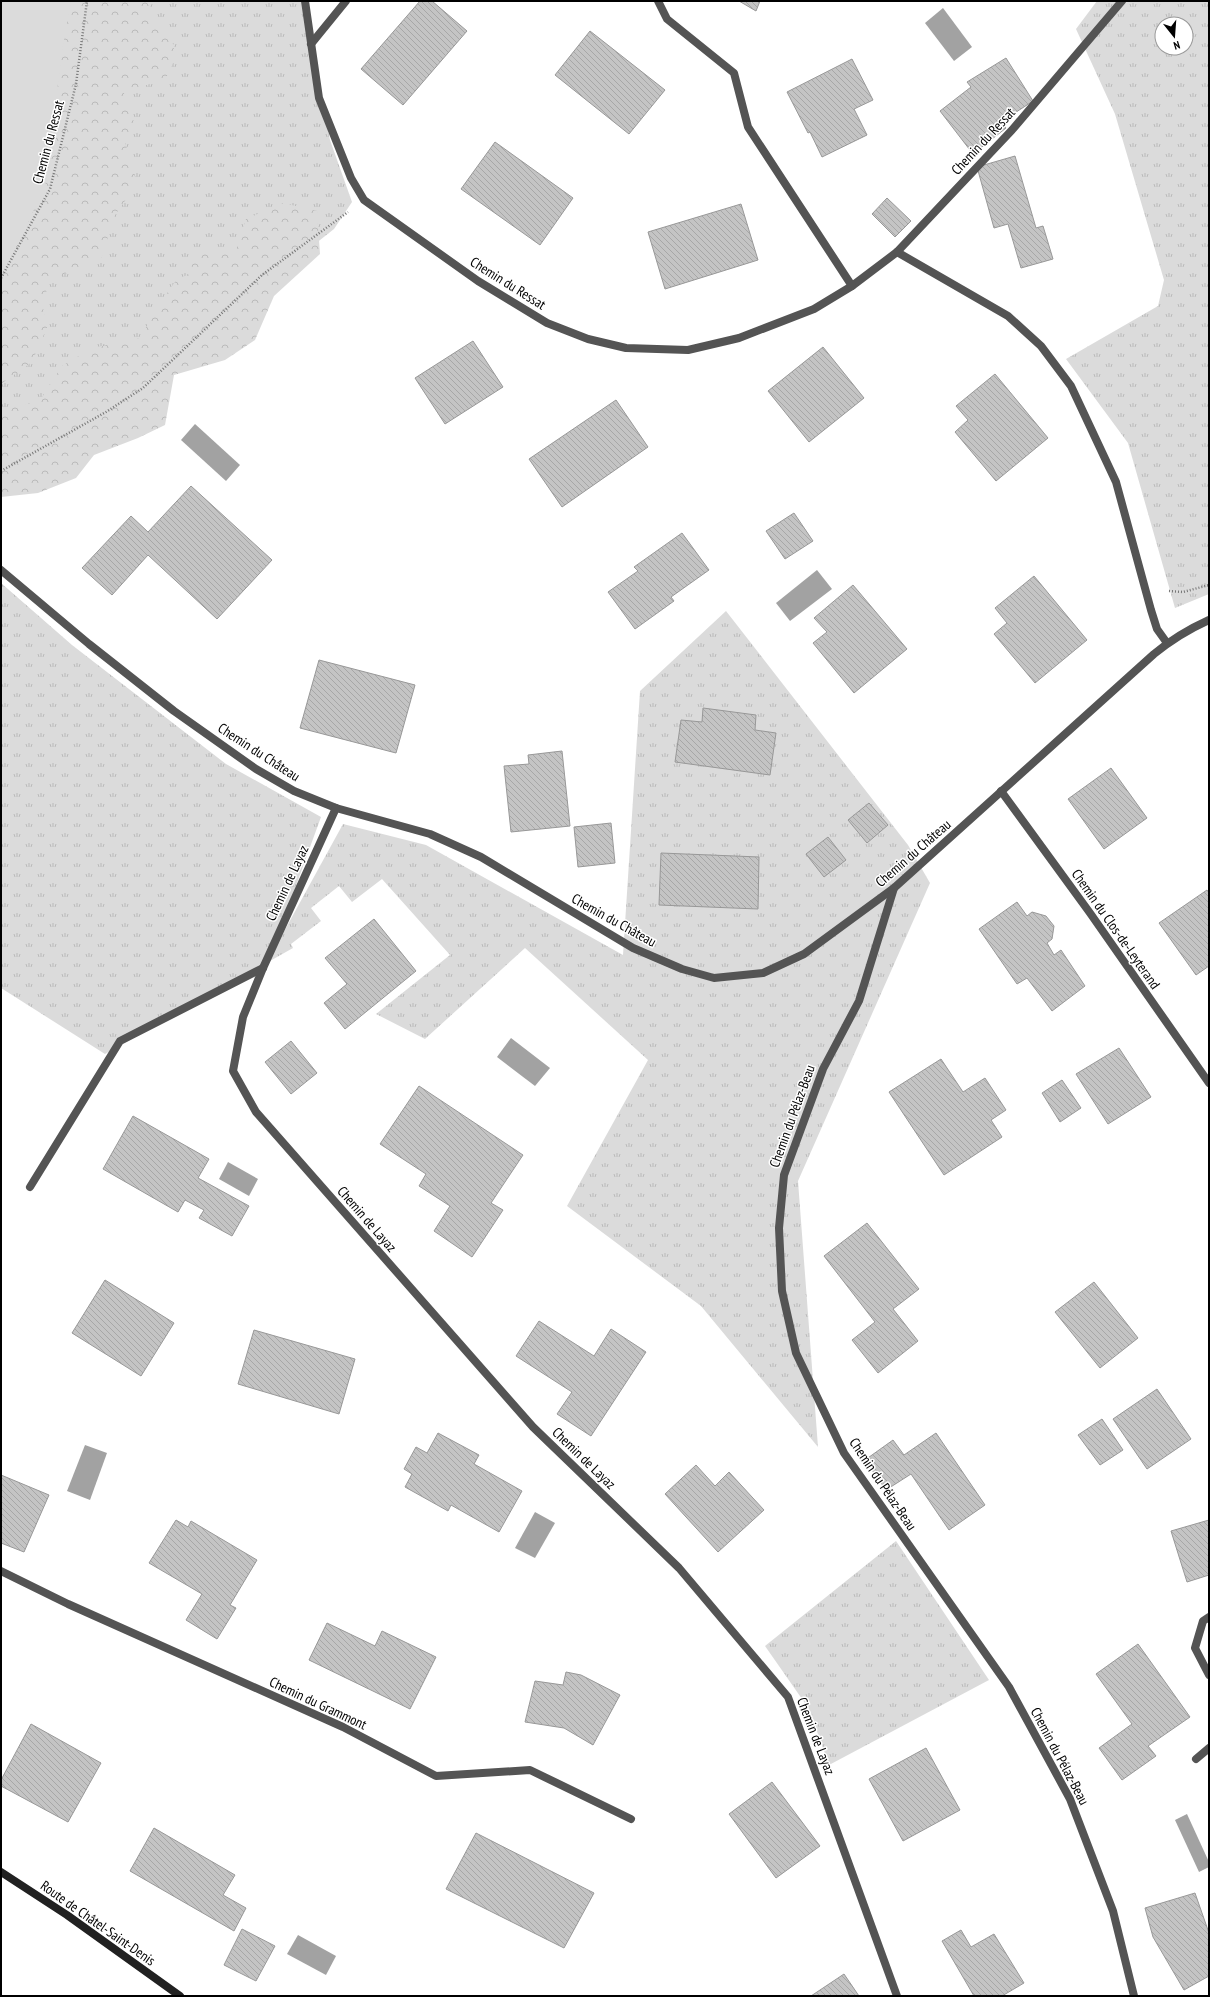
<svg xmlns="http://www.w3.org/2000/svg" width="1210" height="1997" viewBox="0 0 1210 1997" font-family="'PT Sans Narrow',sans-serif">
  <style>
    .grass { fill: url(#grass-tufts); fill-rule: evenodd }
    .forest { fill: url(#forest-crowns) }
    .park { fill: #dbdbdb }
    .water { fill: #a2a2a2 }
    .building { fill: url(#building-back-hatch); stroke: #989898 }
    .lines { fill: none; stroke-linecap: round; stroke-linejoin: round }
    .path { stroke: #767676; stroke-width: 2.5; stroke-dasharray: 1 2; stroke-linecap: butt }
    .lane { stroke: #545454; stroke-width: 8 }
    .street { stroke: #545454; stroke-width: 8 }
    .secondary { stroke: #212121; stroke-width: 8 }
    .labels { text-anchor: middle; stroke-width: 3; stroke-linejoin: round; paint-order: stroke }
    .street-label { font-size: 14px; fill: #000; stroke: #fff }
  </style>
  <defs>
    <pattern id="grass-tufts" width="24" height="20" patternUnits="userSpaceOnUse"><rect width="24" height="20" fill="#dbdbdb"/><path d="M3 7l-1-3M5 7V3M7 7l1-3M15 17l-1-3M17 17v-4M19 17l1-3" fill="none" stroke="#bababa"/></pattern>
    <pattern id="forest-crowns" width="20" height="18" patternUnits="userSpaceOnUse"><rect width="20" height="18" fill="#dbdbdb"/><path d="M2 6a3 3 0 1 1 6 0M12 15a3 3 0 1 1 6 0" fill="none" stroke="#bababa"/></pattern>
    <pattern id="building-back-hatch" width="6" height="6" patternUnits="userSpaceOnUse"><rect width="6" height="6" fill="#c4c4c4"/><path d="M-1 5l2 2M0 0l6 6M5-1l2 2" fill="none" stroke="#a7a7a7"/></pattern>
  </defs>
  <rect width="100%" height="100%" fill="#fff"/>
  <g class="grass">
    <polygon points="71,1 304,1 330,140 352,202 334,229 144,379 1,465 1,278"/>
    <path d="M1097 1H1209V594L1175 608 1128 443 1066 359 1158 306 1164 280 1115 114 1076 29ZM1162 24H1186V48H1162Z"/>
    <polygon points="1,583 72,645 226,764 321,817 270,957 343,824 426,845 623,955 640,691 726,611 908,845 930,883 798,1181 818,1447 701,1306 567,1206 648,1060 525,948 425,1039 376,1014 450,955 382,879 352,902 339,886 311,908 321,921 291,944 293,948 105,1054 1,988"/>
    <polygon points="896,1541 989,1680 829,1765 809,1709 765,1646"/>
  </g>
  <g class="forest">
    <polygon points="1,1 153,1 147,13 174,45 173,63 166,78 144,86 122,90 132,107 134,126 124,139 137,184 115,215 101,259 50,280 42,305 48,325 32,362 1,384"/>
    <polygon points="283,203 317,211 320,254 274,296 255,340 225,360 174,375 165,425 138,438 94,455 76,478 38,493 1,497 1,408 39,402 62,366 92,348 141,338 152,315 177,279 190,274 194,254 236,250 246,219"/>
  </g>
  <polygon class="park" points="1,1 71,1 62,51 45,187 1,278"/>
  <g class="water">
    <polygon points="943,8 972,47 954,61 925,23"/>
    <polygon points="195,424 240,465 226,481 181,440"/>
    <polygon points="817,570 832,589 790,621 776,603"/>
    <polygon points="511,1038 550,1068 535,1086 497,1057"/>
    <polygon points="228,1162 258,1179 249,1196 219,1179"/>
    <polygon points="85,1445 107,1453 90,1500 67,1491"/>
    <polygon points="535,1512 555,1523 535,1558 515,1548"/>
    <polygon points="1187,1814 1209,1862 1209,1867 1199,1872 1175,1820"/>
    <polygon points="298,1935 336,1956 326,1975 287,1954"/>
  </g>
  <g class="building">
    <polygon points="420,1 432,1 467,31 403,105 361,69"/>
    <polygon points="739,1 760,1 756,11"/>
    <polygon points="590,31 665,90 629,134 555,75"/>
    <polygon points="1006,58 1033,101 1001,122 1006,128 973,154 940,111 971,87 967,82"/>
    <polygon points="852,59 873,100 854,109 867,135 822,157 810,132 808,133 787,92"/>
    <polygon points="495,142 573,198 540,245 461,189"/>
    <polygon points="1015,156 1036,228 1043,226 1053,259 1021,268 1008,224 994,228 977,167"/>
    <polygon points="887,198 911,221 895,237 872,214"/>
    <polygon points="741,204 758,260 665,289 648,232"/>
    <polygon points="473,341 503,387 445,424 415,378"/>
    <polygon points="823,347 864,398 809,442 768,391"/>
    <polygon points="995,374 1048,438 996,481 955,432 968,420 956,406"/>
    <polygon points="616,400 648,447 562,507 529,459"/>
    <polygon points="191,486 272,560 217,619 148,555 112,595 82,568 131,516 148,532"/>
    <polygon points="794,513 813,541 785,559 766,531"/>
    <polygon points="682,533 709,570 671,597 674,601 635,629 608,592 638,571 634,567"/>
    <polygon points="1034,576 1087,640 1035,683 994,634 1007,623 995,608"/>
    <polygon points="853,585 907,649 854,693 813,643 827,632 814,618"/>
    <polygon points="319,660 415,685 396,753 300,728"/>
    <polygon points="703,708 756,715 755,730 776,733 770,775 675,762 681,720 702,722"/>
    <polygon points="562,751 570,826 511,832 504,766 529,764 528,755"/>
    <polygon points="1111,768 1147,818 1104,849 1068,799"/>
    <polygon points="869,803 888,825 867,843 848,820"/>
    <polygon points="611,823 615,863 578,867 574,827"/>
    <polygon points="828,837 846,860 824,877 806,854"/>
    <polygon points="661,853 759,857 758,909 659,905"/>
    <polygon points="1207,890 1209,893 1209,966 1196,975 1159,923"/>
    <polygon points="1017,902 1027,916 1032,912 1046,916 1054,926 1052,939 1047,943 1054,955 1061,950 1085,986 1052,1011 1027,978 1017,984 979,929"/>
    <polygon points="374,919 416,971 345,1029 324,1003 347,984 325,958"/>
    <polygon points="291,1041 317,1073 291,1094 265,1062"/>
    <polygon points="1119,1048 1151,1097 1108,1124 1076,1074"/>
    <polygon points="941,1059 963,1092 985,1078 1006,1110 991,1120 1002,1137 944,1175 889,1092"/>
    <polygon points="1062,1080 1081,1108 1060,1122 1042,1093"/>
    <polygon points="419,1086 523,1155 491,1203 503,1210 472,1257 434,1231 450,1206 419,1186 426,1174 380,1144"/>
    <polygon points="133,1116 209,1159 198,1178 249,1206 232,1236 199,1218 204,1210 185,1200 178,1212 103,1169"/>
    <polygon points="867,1223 919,1289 893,1309 918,1341 878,1373 852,1340 875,1322 824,1256"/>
    <polygon points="105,1280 174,1323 141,1376 72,1333"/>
    <polygon points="1094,1282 1138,1338 1100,1368 1055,1312"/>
    <polygon points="539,1321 594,1356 611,1329 646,1352 591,1436 557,1414 572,1392 516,1356"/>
    <polygon points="254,1330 355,1359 339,1414 238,1384"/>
    <polygon points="1157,1389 1191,1439 1147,1469 1113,1419"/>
    <polygon points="1102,1419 1123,1450 1100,1465 1078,1435"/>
    <polygon points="438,1433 479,1455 474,1464 522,1491 499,1532 451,1505 448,1511 405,1487 412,1474 404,1469 416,1447 427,1453"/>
    <polygon points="936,1433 985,1505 949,1530 911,1474 886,1490 865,1460 893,1440 904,1455"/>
    <polygon points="696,1465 715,1486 729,1472 764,1510 718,1552 665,1494"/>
    <polygon points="1,1475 49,1495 24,1552 1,1543"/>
    <polygon points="176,1520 188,1527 191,1521 257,1560 230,1605 236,1608 217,1639 186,1620 202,1594 149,1563"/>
    <polygon points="1209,1520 1209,1575 1187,1582 1171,1531"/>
    <polygon points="327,1623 375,1646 382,1631 436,1657 410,1709 309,1660"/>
    <polygon points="1138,1644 1190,1717 1148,1746 1156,1756 1122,1780 1099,1748 1132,1724 1096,1674"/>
    <polygon points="566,1672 581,1675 620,1695 593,1745 564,1728 525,1722 535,1681 563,1685"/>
    <polygon points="31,1724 101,1763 68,1822 1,1786 1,1780"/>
    <polygon points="926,1748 960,1810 903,1841 869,1779"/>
    <polygon points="772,1782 820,1846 776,1878 729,1814"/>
    <polygon points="154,1828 235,1875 223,1895 246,1908 234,1931 130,1871"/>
    <polygon points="476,1833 594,1893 564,1948 446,1889"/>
    <polygon points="1195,1893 1209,1933 1209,1976 1184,1990 1153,1937 1145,1908"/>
    <polygon points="242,1929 275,1946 256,1981 224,1965"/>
    <polygon points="961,1930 971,1947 994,1934 1024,1983 1002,1996 974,1996 942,1941"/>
    <polygon points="844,1974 859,1996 811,1996"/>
  </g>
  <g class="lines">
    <g class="path">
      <polyline points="1,278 50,189 76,84 87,1"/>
      <polyline points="1,471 106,412 143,388 262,275 348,212"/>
      <polyline points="1169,591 1183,592 1209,585"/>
    </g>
    <polyline class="lane" points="311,44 346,1"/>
    <g class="street">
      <polyline points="305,1 319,98 351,178 364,200 478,281 547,323 588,339 626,348 688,350 739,338 814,309 852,286 897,252 1012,130 1122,1"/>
      <polyline points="658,1 667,19 734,73 748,127 852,286"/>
      <polyline points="897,252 1008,316 1041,346 1071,386 1116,482 1151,610 1157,629 1167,643"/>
      <path d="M1 570 89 644 174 711 256 769 294 791 336 808 430 834 481 857 633 948 682 969 714 978 763 973 804 954 894 888 1154 654C1171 640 1189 629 1209 620"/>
      <polyline points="1001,791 1090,913 1209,1083"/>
      <polyline points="336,808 263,968 243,1017 233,1071 256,1112 533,1427 679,1568 788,1697 897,1996"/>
      <polyline points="894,888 859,1001 823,1069 784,1175 779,1228 782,1291 796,1353 844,1453 1009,1687 1070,1799 1113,1911 1134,1996"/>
      <polyline points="30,1187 120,1041 263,968"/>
      <polyline points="1,1571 68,1604 343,1727 436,1776 530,1770 631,1819"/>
      <polyline points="1209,1617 1203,1621 1195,1648 1209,1675"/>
      <polyline points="1196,1759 1209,1748"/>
    </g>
    <polyline class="secondary" points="1,1872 67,1915 180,1996"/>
  </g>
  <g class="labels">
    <g class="street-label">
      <text transform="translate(983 141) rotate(-47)" y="5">Chemin du Ressat</text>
      <text transform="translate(48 142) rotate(-75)" y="5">Chemin du Ressat</text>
      <text transform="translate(508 283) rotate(32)" y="5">Chemin du Ressat</text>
      <text transform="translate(259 752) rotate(33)" y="5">Chemin du Château</text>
      <text transform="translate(913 853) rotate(-41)" y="5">Chemin du Château</text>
      <text transform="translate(287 883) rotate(-65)" y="5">Chemin de Layaz</text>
      <text transform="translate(614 920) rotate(29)" y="5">Chemin du Château</text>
      <text transform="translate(1116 929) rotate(55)" y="5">Chemin du Clos-de-Leyterand</text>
      <text transform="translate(792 1116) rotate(-70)" y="5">Chemin du Pélaz-Beau</text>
      <text transform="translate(367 1219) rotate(49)" y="5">Chemin de Layaz</text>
      <text transform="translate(584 1458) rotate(44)" y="5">Chemin de Layaz</text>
      <text transform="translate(883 1484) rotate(56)" y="5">Chemin du Pélaz-Beau</text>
      <text transform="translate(318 1703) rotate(25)" y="5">Chemin du Grammont</text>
      <text transform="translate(816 1736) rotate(69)" y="5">Chemin de Layaz</text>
      <text transform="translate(1060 1756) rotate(62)" y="5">Chemin du Pélaz-Beau</text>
      <text transform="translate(98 1923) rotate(35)" y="5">Route de Châtel-Saint-Denis</text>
    </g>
  </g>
  <rect width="1210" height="1997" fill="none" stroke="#000000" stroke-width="4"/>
  <g transform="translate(1174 36) rotate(163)"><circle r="19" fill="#ffffff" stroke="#999999"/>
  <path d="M0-3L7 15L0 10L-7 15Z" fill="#000000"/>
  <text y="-6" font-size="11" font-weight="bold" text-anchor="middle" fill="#000000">N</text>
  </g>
</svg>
